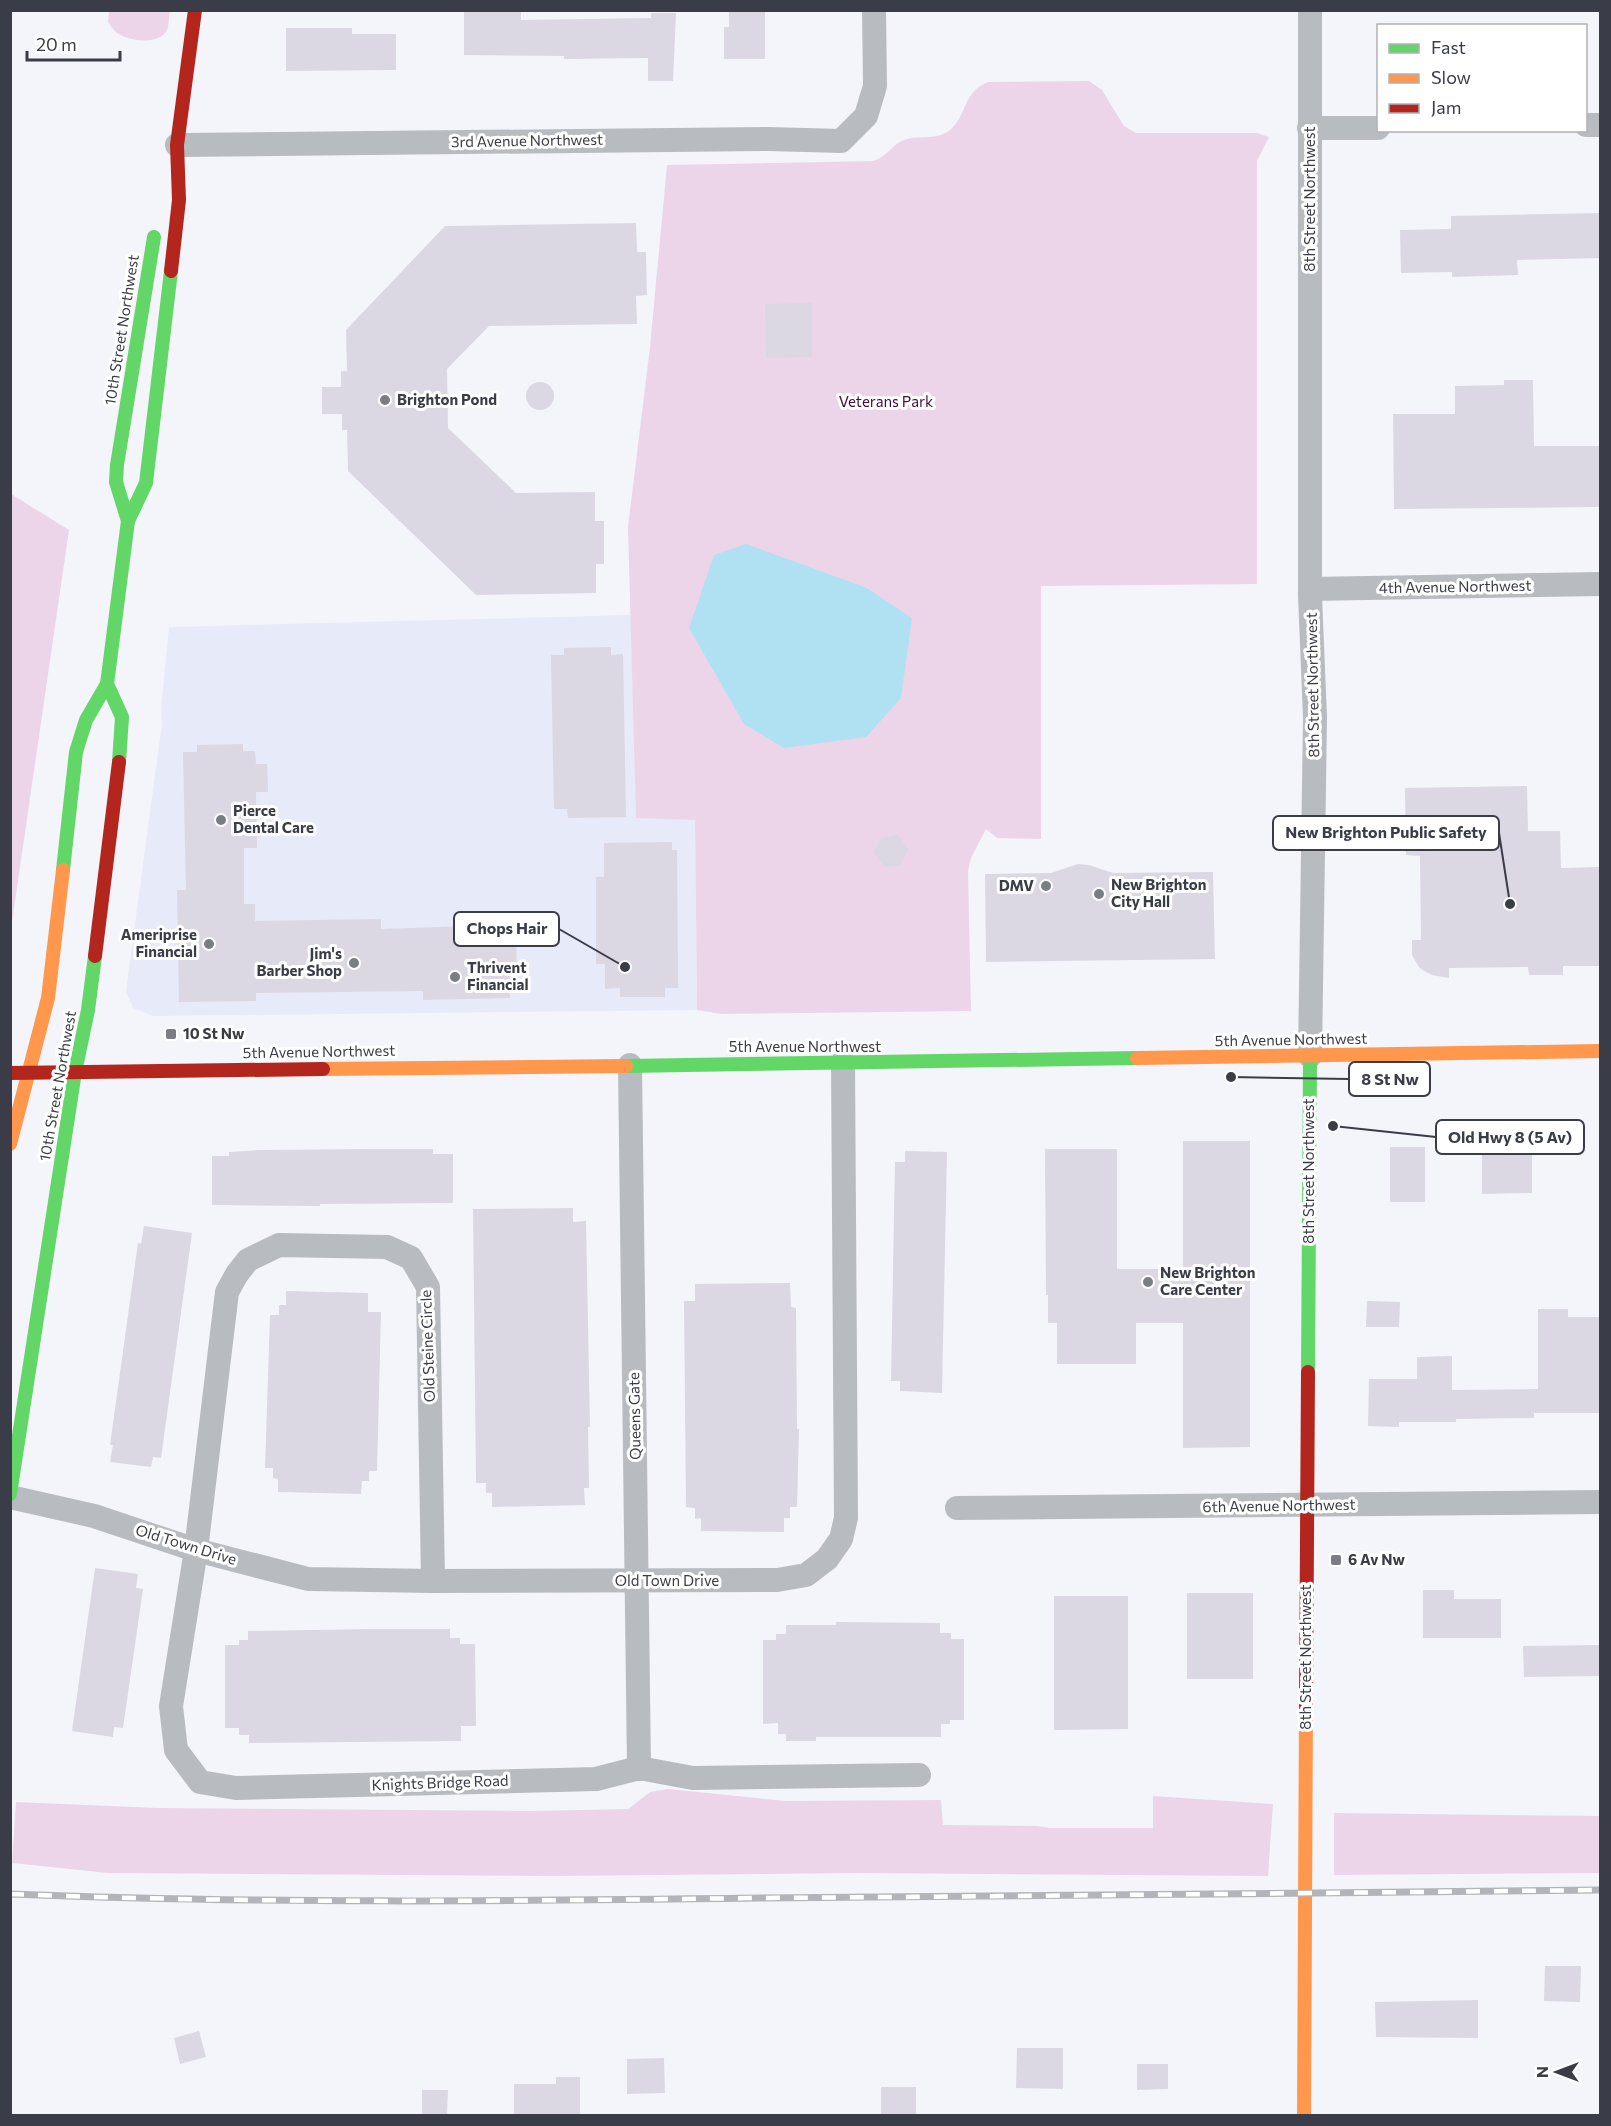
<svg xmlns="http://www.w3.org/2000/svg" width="1611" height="2126" viewBox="0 0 1611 2126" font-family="Commissioner,sans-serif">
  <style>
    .built { fill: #e7eaf8 }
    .green { fill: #ecd5e9 }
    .water { fill: #b0e1f2 }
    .building { fill: #dbd7e3 }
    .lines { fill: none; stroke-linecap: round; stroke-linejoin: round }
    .street { stroke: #b8bcc0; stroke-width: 24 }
    .fast { stroke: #63d668; stroke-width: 14 }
    .slow { stroke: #ff974d; stroke-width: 14 }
    .jam { stroke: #b3261e; stroke-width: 14 }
    .rail-casing { stroke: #b3b4b9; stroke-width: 7 }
    .rail { stroke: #fff; stroke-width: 4.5; stroke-dasharray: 14; stroke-linecap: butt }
    .poi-dot { fill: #7b7d86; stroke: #fff; stroke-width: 2 }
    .labels { text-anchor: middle; stroke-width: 6; stroke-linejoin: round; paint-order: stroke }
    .street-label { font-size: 15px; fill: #3a3c47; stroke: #fff }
    .poi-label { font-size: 15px; font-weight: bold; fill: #3a3c47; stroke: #fff; text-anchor: start }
    .park-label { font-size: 15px; fill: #460c3d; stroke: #fff }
    .leader { fill: none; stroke: #3a3c47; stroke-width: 2 }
    .callout-dot { fill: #3a3c47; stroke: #fff; stroke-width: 2 }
    .callout { fill: #fff; stroke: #3a3c47; stroke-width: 2 }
    .callout-label { font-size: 16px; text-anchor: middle; font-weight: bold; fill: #3a3c47 }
  </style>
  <rect width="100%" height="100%" fill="#f4f5fb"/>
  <polygon class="built" points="631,615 636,818 695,819 697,1010 153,1016 133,1008 126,991 162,723 161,709 169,627"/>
  <g class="green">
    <path d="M109 11H170C169 16 169 25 167 30 158 46 129 41 117 33 113 30 111 26 108 22Z"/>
    <path d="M1089 81 1102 90 1124 126 1136 133H1257L1269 137 1257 161V584L1041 586V839L997 838 986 829 971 858 968 871 971 1011 721 1014 697 1010 695 820 636 818 628 527 650 347 667 165 874 161C887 156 893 144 904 140 920 134 938 142 952 128 968 112 963 92 988 82Z"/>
    <polygon points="11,494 69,530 11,929"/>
    <polygon points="668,1789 785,1801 941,1800 943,1825 1037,1826 1050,1828 1153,1828 1153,1796 1273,1804 1268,1876 859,1873 554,1876 108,1873 12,1863 16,1802 158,1808 530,1811 628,1809 650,1792"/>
    <polygon points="1334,1813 1600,1816 1600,1873 1334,1875"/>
  </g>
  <polygon class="water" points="746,544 867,588 912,618 901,698 866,737 784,748 744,724 689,628 714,555"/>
  <g class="building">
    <polygon points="729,10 765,10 765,59 724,59 724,27 729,27"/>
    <polygon points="464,11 521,11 521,20 651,18 651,13 676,13 673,81 648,81 648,58 564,59 564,56 464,55"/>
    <polygon points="286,28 352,28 352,34 396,34 396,70 286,71"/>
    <polygon points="1600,213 1600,258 1517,260 1518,275 1452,277 1452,272 1401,273 1400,230 1451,229 1451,216"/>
    <polygon points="636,223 637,252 646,252 647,295 636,296 637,324 489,326 447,369 448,428 516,493 595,492 595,521 604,521 604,564 596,564 596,593 476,595 348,471 347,430 342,430 342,414 322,414 322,387 341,387 341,371 347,371 346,330 445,226"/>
    <polygon points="812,303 812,357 766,358 765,304"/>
    <polygon points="1504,380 1533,380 1534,446 1600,446 1600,507 1394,509 1393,414 1455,414 1455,386 1504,385"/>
    <circle cx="540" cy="396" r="14"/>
    <polygon points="611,647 611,655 623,654 626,817 568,818 567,809 554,809 551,655 564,655 564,648"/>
    <polygon points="243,744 243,751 255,751 256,764 267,764 268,792 256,792 257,848 244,848 244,904 255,904 255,921 381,919 381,929 468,926 468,916 491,915 492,926 508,925 508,935 516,935 517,983 509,983 510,998 423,1000 423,991 256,993 256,1001 179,1002 177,890 186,890 183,752 197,752 197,745"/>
    <polygon points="1527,786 1528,831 1560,831 1561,868 1600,867 1600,966 1563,966 1563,975 1529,975 1528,967 1449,968 1449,978 1432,975 1424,971 1419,967 1412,955 1412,940 1421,940 1420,856 1406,855 1405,788"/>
    <polygon points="898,835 908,850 900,865 885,867 874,853 881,838"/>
    <polygon points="672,842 672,850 677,850 678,988 665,988 665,997 620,997 620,988 605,989 605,964 596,964 596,877 604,877 604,843"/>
    <polygon points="1078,864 1089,865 1113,873 1213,872 1215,959 986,962 985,874 1051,873"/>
    <polygon points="1183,1141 1250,1141 1250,1447 1183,1448 1183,1323 1136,1323 1136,1364 1057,1364 1057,1323 1048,1323 1048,1295 1046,1295 1045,1149 1117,1149 1117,1269 1183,1269"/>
    <rect x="1390" y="1147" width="35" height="55"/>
    <polygon points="374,1149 433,1149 433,1154 453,1154 453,1203 320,1204 320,1206 212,1205 212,1156 229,1156 229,1152 258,1150"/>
    <polygon points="905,1151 947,1152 942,1393 900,1391 900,1381 891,1381 895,1162 905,1162"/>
    <polygon points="1482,1154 1532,1154 1532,1193 1482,1194"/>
    <polygon points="573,1208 573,1222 586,1221 590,1427 588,1427 589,1488 584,1488 585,1505 492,1507 492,1493 486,1493 486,1483 476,1483 473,1209"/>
    <polygon points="144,1226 192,1233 161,1458 153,1457 151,1467 110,1462 113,1445 110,1445 138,1243 141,1244"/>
    <polygon points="790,1283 791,1307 796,1308 797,1429 799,1429 797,1507 790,1507 790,1518 784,1518 784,1532 701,1531 701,1518 695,1519 695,1508 686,1507 684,1301 695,1301 695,1284"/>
    <polygon points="286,1291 368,1293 368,1312 381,1312 377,1471 369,1471 369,1481 362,1481 361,1494 278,1492 278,1479 273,1478 273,1468 265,1468 270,1315 279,1315 279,1305 286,1305"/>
    <polygon points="1367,1301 1400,1302 1399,1327 1366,1327"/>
    <polygon points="1538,1309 1568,1309 1568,1317 1600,1317 1600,1413 1534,1413 1534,1418 1456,1419 1456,1422 1399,1422 1399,1427 1368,1426 1369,1379 1417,1379 1417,1357 1452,1356 1452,1390 1538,1389"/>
    <polygon points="95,1568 138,1574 136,1588 143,1589 123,1728 114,1727 113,1737 72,1731"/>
    <polygon points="1423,1590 1454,1590 1454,1599 1501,1599 1501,1638 1423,1638"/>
    <rect x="1187" y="1593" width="66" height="86"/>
    <polygon points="1054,1596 1128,1596 1128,1729 1054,1730"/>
    <polygon points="836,1622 940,1623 940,1633 951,1633 951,1639 964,1639 964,1720 950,1720 950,1724 941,1724 941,1737 816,1737 816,1741 786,1741 786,1734 778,1734 778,1723 763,1724 763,1640 776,1640 776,1634 786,1634 786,1625 836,1625"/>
    <polygon points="372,1629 450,1629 450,1638 460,1638 460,1644 475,1644 476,1726 461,1726 461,1741 249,1743 249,1735 239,1735 239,1728 225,1728 225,1645 239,1645 239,1640 248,1640 248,1631"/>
    <polygon points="1600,1645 1600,1676 1524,1677 1523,1646"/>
    <polygon points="1545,1966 1581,1966 1580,2002 1544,2001"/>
    <polygon points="1478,2000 1478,2038 1376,2037 1375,2002"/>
    <polygon points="199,2031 206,2057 180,2064 174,2038"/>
    <polygon points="1017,2048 1063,2048 1063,2089 1016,2088"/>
    <polygon points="664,2058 665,2093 627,2094 627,2059"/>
    <polygon points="1137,2064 1168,2064 1168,2089 1137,2090"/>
    <polygon points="556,2077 580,2077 580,2115 514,2115 514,2084 556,2084"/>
    <rect x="881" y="2087" width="35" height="28"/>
    <polygon points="422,2090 448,2090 447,2115 422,2115"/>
  </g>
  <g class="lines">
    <g class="street">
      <polyline points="1310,10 1310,596 1315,717 1310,1056"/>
      <polyline points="1586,125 1600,125"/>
      <polyline points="1309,128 1378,128"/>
      <polyline points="177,145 768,139 841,141 866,116 875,86 874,10"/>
      <polyline points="1310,589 1600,584"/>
      <polyline points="630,1065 639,1768"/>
      <polyline points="10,1497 94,1516 196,1550 308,1579 433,1581 777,1580 806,1575 827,1559 841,1539 846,1518 843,1062"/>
      <polyline points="957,1508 1600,1502"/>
      <polyline points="433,1581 428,1287 411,1258 387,1247 279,1245 248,1260 237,1274 227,1292 196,1550 171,1706 176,1750 200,1782 236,1788 596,1779 639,1768 693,1778 919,1775"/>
    </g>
    <g class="fast">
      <polyline points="128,521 116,482 117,465 154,237"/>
      <polyline points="107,684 122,717 119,762"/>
      <polyline points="63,870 76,752 86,720 107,684 128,521 146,483 171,271"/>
      <polyline points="626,1066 1137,1058"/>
      <polyline points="1308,1372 1310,1056"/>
      <polyline points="10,1494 75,1072 88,1010 95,956"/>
    </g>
    <g class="slow">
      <polyline points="1137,1058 1600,1051"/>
      <polyline points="323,1069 626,1066"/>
      <polyline points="10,1144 48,998 63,870"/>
      <polyline points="1304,2116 1306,1706"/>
    </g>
    <g class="jam">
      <polyline points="171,271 179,200 177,145 195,10"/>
      <polyline points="95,956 119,762"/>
      <polyline points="10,1073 323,1069"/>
      <polyline points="1306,1706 1308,1372"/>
    </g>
    <g class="rail-casing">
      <path id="rail" d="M10 1894C261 1904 511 1901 762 1898 1041 1896 1321 1893 1600 1890"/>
    </g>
    <use href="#rail" class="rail"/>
  </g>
  <g class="poi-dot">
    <circle cx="385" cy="400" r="6"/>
    <circle cx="221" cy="820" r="6"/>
    <circle cx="1046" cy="886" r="6"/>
    <circle cx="1099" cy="894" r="6"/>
    <circle cx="209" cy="944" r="6"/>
    <circle cx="354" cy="963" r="6"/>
    <circle cx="455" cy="977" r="6"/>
    <rect x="165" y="1028" width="12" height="12" rx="3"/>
    <circle cx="1148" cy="1282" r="6"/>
    <rect x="1330" y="1554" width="12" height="12" rx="3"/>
  </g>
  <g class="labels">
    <g class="street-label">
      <text transform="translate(527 141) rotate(-1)" y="5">3rd Avenue Northwest</text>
      <text transform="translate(1310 199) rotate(-90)" y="5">8th Street Northwest</text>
      <text transform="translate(122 330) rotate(-81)" y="5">10th Street Northwest</text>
      <text transform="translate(1455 587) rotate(-1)" y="5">4th Avenue Northwest</text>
      <text transform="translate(1313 685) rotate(-91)" y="5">8th Street Northwest</text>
      <text transform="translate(1291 1040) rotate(-1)" y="5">5th Avenue Northwest</text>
      <text x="805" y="1052">5th Avenue Northwest</text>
      <text transform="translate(319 1052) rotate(-1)" y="5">5th Avenue Northwest</text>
      <text transform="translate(58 1086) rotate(-80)" y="5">10th Street Northwest</text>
      <text transform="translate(1309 1171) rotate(-90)" y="5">8th Street Northwest</text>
      <text transform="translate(428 1346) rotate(-92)" y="5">Old Steine Circle</text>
      <text transform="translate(635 1416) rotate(-91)" y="5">Queens Gate</text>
      <text transform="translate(1279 1506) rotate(-1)" y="5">6th Avenue Northwest</text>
      <text transform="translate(186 1545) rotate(17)" y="5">Old Town Drive</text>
      <text x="667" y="1586">Old Town Drive</text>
      <text transform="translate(1306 1657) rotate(-90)" y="5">8th Street Northwest</text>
      <text transform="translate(440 1783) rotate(-2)" y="5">Knights Bridge Road</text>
    </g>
    <g class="poi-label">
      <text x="397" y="405">Brighton Pond</text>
      <text x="233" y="816">Pierce<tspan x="233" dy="17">Dental Care</tspan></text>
      <text x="1111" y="890">New Brighton<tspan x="1111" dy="17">City Hall</tspan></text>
      <text x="1034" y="891" text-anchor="end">DMV</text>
      <text x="197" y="940" text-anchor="end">Ameriprise<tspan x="197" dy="17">Financial</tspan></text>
      <text x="342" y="959" text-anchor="end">Jim's<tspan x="342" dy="17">Barber Shop</tspan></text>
      <text x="467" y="973">Thrivent<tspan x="467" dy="17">Financial</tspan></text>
      <text x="183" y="1039">10 St Nw</text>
      <text x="1160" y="1278">New Brighton<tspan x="1160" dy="17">Care Center</tspan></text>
      <text x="1348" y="1565">6 Av Nw</text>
    </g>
    <g class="park-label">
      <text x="886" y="407">Veterans Park</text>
    </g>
  </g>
  <path class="leader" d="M1510 904L1499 833M625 967L559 929M1231 1077L1349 1079M1333 1126L1436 1137"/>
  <g class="callout-dot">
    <circle cx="1510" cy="904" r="6"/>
    <circle cx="625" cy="967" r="6"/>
    <circle cx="1231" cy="1077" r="6"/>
    <circle cx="1333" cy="1126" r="6"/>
  </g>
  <g class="callout">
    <rect x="1273" y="816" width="226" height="34" rx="6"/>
    <rect x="454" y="912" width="105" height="34" rx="6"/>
    <rect x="1349" y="1062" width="81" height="34" rx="6"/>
    <rect x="1436" y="1120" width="148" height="34" rx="6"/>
  </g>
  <g class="callout-label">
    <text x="1386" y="838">New Brighton Public Safety</text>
    <text x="507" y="934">Chops Hair</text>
    <text x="1390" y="1085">8 St Nw</text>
    <text x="1510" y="1143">Old Hwy 8 (5 Av)</text>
  </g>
  <rect width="1611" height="2126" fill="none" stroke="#3a3c47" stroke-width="24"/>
  <rect x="1377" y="24" width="210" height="108" fill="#ffffff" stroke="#b0b1b5" stroke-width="1.5"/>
  <rect x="1389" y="44" width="30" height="9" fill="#63d668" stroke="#b0b1b5" stroke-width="1.5"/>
  <text x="1431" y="54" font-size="18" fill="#3a3c47">Fast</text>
  <rect x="1389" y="74" width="30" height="9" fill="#ff974d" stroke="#b0b1b5" stroke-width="1.5"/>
  <text x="1431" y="84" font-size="18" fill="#3a3c47">Slow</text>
  <rect x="1389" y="104" width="30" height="9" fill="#b3261e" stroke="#b0b1b5" stroke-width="1.5"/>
  <text x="1431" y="114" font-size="18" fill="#3a3c47">Jam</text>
  <g transform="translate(1557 2072) rotate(270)" stroke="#ffffff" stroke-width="4.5" paint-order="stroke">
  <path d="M0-4.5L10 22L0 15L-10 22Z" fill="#3a3c47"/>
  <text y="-9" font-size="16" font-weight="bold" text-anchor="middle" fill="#3a3c47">N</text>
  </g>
  <path d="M27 51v9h93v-9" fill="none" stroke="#3a3c47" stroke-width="3"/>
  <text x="36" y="51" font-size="18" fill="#3a3c47" stroke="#ffffff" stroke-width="4.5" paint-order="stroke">20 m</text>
</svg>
